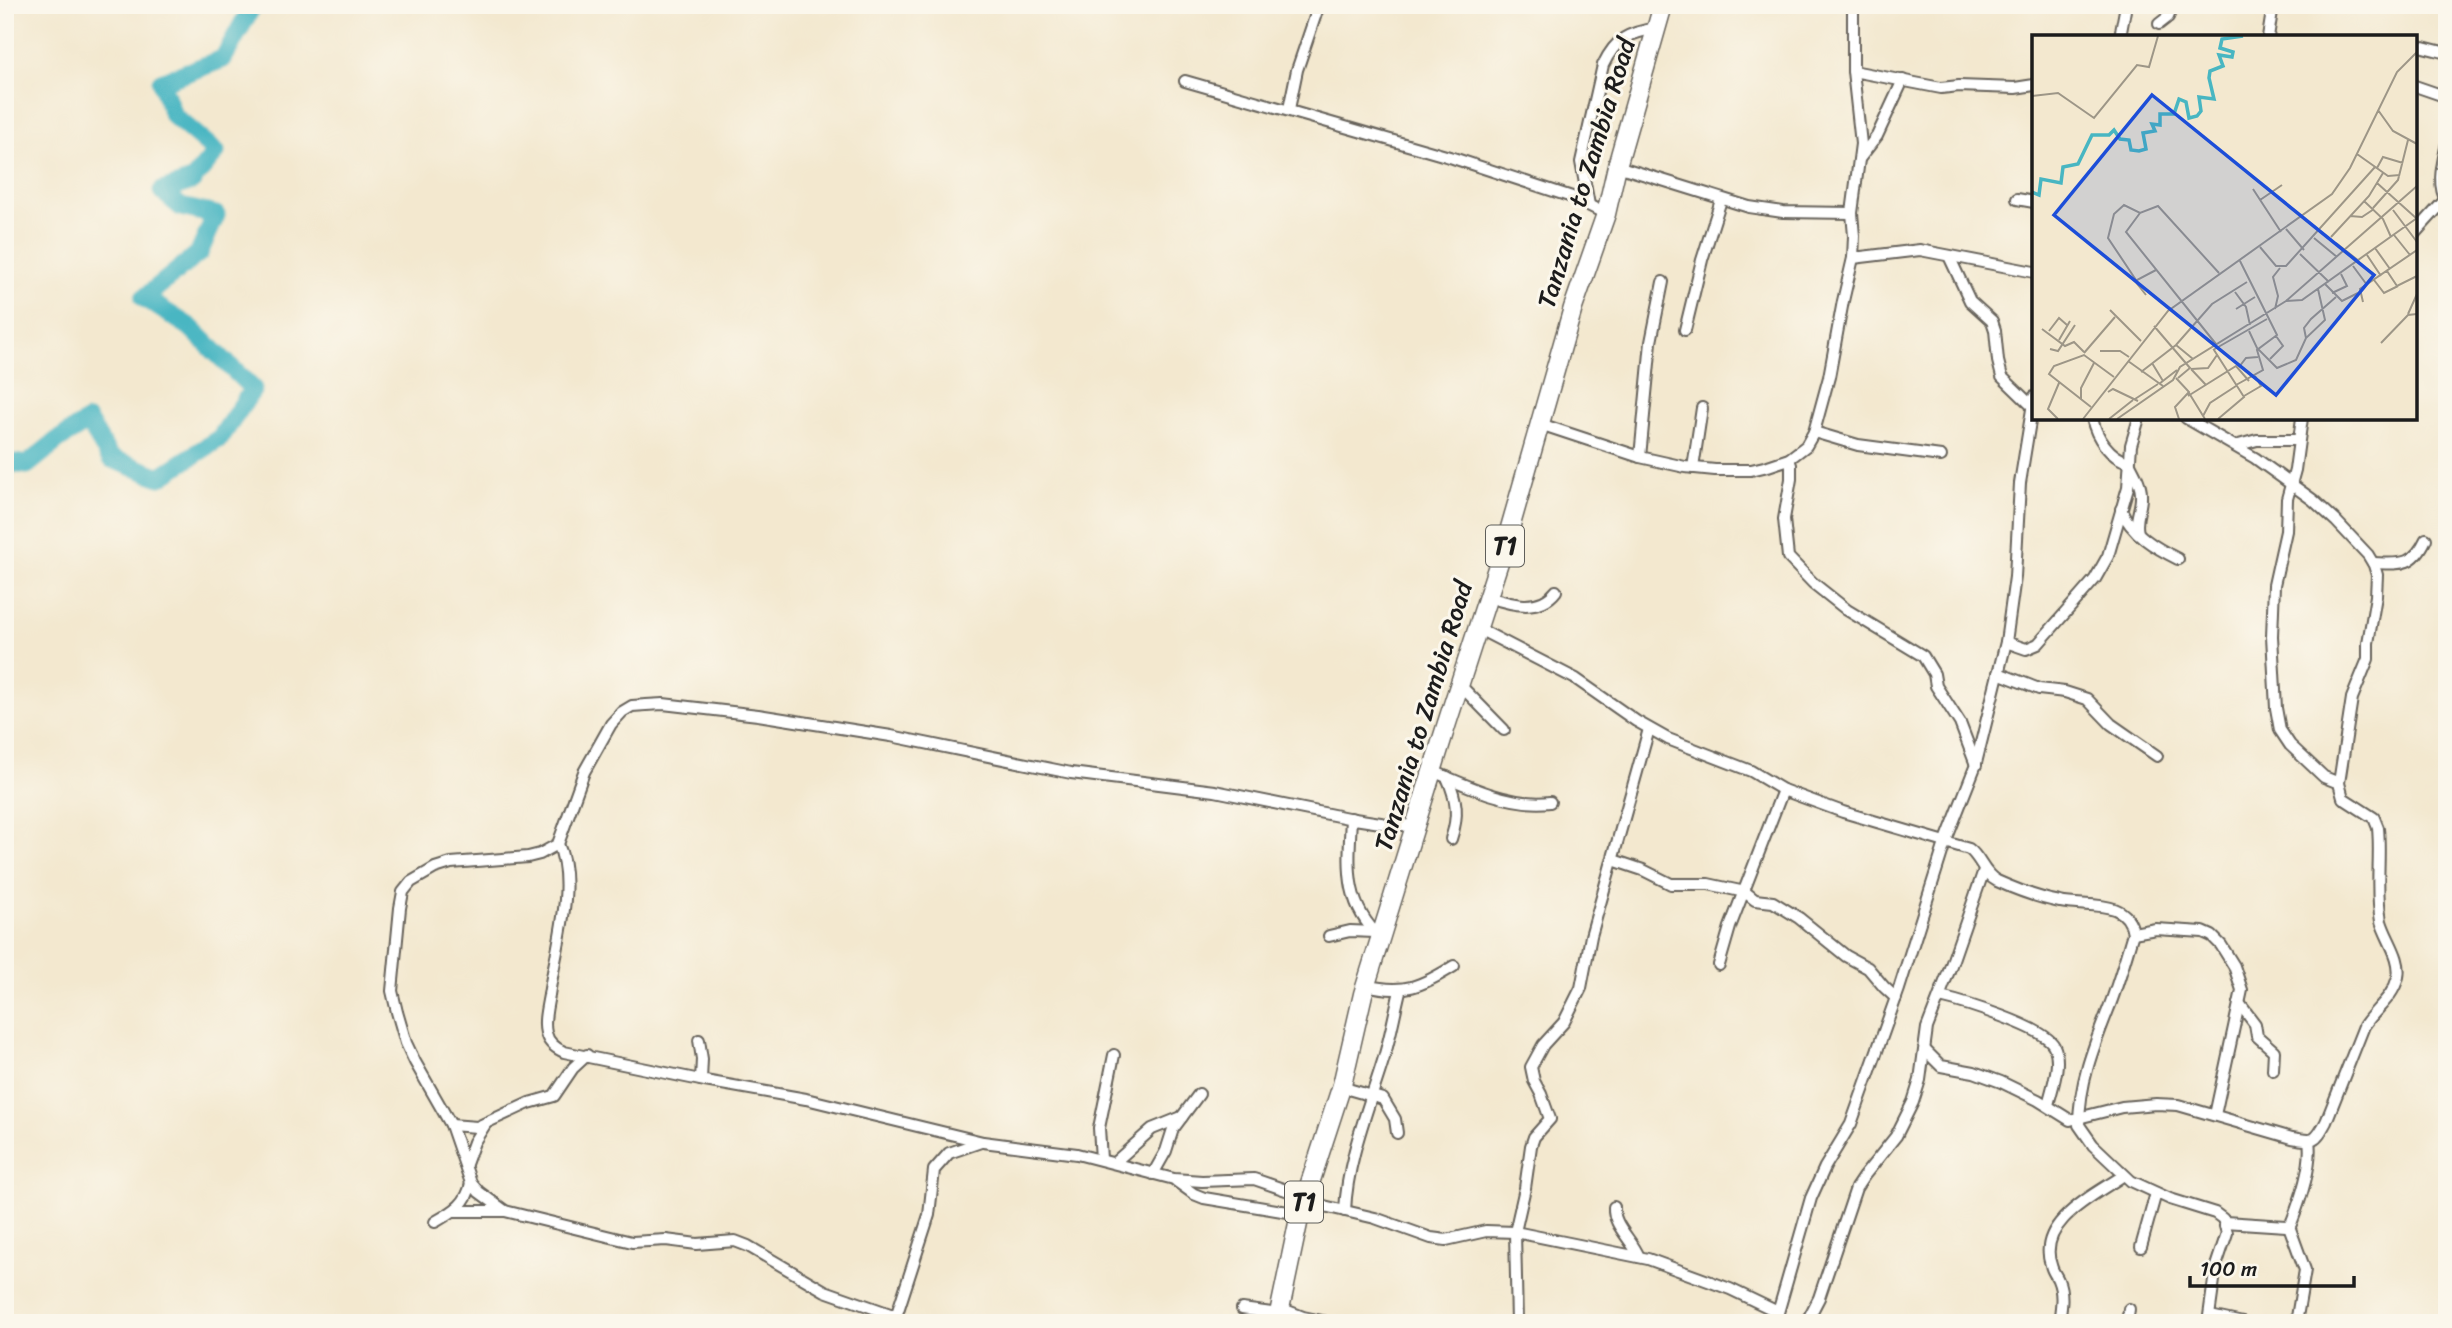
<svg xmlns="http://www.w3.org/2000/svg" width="2452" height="1328" viewBox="0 0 2452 1328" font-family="Sriracha,sans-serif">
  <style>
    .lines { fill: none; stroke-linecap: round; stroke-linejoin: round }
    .river { stroke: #48b6c2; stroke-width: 19 }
    .minor-casing { stroke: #67635b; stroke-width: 14 }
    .trunk-casing { stroke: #67635b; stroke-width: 21 }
    .minor { stroke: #fff; stroke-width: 10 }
    .trunk { stroke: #fff; stroke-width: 18 }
    .labels { text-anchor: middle; stroke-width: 6; stroke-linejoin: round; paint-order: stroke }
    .shield { fill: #fbf7ec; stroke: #5f5e5a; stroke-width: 2 }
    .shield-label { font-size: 24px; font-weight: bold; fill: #1c1c1c }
    .street-label { font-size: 26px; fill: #1c1c1c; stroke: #fbf7ec }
    .inset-river { fill: none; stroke: #48b6c2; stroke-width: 3.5 }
    .inset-road { fill: none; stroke: #9d9687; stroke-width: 2 }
    .view { fill: #1d4ed8; fill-opacity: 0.15; stroke: #1d4ed8; stroke-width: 3.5 }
    .inset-edge { fill: none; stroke: #1c1c1c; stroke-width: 3.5 }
  </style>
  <rect width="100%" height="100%" fill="#fbf7ec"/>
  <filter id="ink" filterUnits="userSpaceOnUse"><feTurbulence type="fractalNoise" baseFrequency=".0143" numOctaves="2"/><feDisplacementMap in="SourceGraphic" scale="14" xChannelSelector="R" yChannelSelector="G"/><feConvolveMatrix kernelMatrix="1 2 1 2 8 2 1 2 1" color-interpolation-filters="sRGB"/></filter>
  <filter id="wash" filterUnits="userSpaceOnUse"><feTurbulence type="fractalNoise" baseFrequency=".00686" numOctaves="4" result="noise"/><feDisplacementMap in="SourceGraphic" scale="28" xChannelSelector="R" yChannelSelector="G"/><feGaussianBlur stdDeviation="1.57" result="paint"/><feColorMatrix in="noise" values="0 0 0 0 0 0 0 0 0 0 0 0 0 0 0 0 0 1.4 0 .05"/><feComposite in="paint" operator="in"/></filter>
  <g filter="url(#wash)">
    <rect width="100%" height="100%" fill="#f3e8cf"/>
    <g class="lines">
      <polyline class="river" points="5,462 27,465 58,440 88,421 110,458 160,477 220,438 253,389 190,327 144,298 199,253 216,215 181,207 162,191 192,181 216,152 173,115 161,82 223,59 253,5"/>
    </g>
  </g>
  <g filter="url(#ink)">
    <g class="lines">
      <g class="minor-casing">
        <g id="minor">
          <polyline points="2159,24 2168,17 2173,5"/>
          <polyline points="2120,37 2126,5"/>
          <polyline points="2268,37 2273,5"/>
          <polyline points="2415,45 2447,53"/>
          <polyline points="1853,71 1941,88 1959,86 2015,88 2034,85"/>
          <polyline points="1185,81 1453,158 1572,197 1606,214"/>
          <polyline points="2415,86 2447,97"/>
          <polyline points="1289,109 1297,70 1319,5"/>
          <path d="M2447 143C2443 163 2436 184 2447 202"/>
          <polyline points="1860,158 1877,136 1903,80"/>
          <polyline points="1617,166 1749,207 1783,212 1852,213"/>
          <polyline points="2017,199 2034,202"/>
          <path d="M1589 205 1581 162 1603 65C1616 38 1628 33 1657 28"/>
          <polyline points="2415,233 2445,200"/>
          <polyline points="1949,256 1970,301 1992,321 1995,330 1998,361 2002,377 2031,405"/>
          <polyline points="1853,258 1920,250 2034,272"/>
          <polyline points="1685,330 1702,260 1721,200"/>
          <path d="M2092 418C2096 437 2110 458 2129 462 2134 472 2141 483 2141 494 2142 509 2134 518 2138 533"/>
          <polyline points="2302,418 2295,470 2287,499 2286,531 2274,585 2272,636 2276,708 2280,730 2290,745 2324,777 2339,783"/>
          <polyline points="1540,424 1640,457 1685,467 1715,470 1751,470 1768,466 1789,459 1806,446 1814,432 1829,377 1843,301 1853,258 1854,236 1852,213 1861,144 1853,71 1853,5"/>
          <polyline points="1814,432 1858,445 1941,456"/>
          <polyline points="2235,446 2257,440 2298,440"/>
          <polyline points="1640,457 1651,342 1663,282"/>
          <polyline points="1789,459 1791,465 1791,479 1784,519 1788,557 1813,583 1847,610 1923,656 1934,674 1936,686 1960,723 1976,765"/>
          <polyline points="1693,468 1702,408"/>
          <path d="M2121 509C2131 534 2156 548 2178 559"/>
          <path d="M2373 563C2400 564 2413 567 2426 539"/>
          <path d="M1488 597C1510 604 1539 613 1556 591"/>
          <path d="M1477 628 1576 679 1636 721 1668 739 1751 771 1783 790 1843 812 1969 849C1981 858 1983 874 1997 881 2017 890 2039 898 2060 902 2085 908 2128 897 2133 933 2125 959 2118 985 2108 1010 2093 1048 2079 1084 2079 1125L2093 1145 2131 1181 2170 1199 2215 1213 2223 1219 2227 1233 2216 1266 2208 1323"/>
          <polyline points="2006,642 2026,649 2038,644 2095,579 2108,556 2128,487 2131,445 2139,418"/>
          <polyline points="1998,673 2039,689 2065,692 2087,699 2111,724 2157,756"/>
          <polyline points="1459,684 1504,730"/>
          <path d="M1433 771C1467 786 1511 807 1550 802"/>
          <path d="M1447 777C1457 800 1459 815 1451 839"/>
          <path d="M1351 818C1349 864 1343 904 1381 938"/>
          <path d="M558 844C577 885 555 951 549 995 547 1007 543 1021 546 1033 548 1042 555 1048 564 1052L705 1081 806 1099 983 1142 1077 1154 1174 1179 1202 1181 1254 1179 1306 1197 1324 1206 1375 1218 1431 1238 1446 1240 1486 1231 1515 1232 1648 1259 1730 1289 1778 1312"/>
          <polyline points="1613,860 1643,870 1671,884 1708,884 1745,892 1755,900 1773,902 1799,918 1846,956 1868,968 1884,987 1896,998"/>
          <polyline points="2133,933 2156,929 2203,932 2212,936 2221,945 2234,966 2242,990 2215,1115"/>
          <polyline points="1329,936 1350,931 1375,932"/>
          <polyline points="1719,965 1730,927 1783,790"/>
          <path d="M1366 985C1404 995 1422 986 1454 966"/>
          <path d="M1940 997C1962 1002 2045 1027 2054 1046 2062 1063 2052 1088 2048 1105"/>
          <polyline points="2239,1003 2255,1024 2257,1036 2274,1051 2273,1070"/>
          <polyline points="699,1040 702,1059 701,1080"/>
          <path d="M1925 1050 1941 1066 1974 1072 2001 1082 2038 1100 2070 1120 2122 1107 2156 1104 2178 1105 2292 1138C2314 1142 2315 1142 2326 1122L2364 1026C2375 1009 2393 998 2398 977 2402 958 2386 939 2381 921 2375 890 2381 859 2378 828L2374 818 2343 798 2339 783 2352 698 2368 659V643L2376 596 2377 575 2374 565 2368 555 2336 521 2313 500 2255 458 2186 418"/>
          <polyline points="1341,1087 1383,1099 1395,1119 1397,1133"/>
          <polyline points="451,1125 477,1127 529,1103 554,1096 573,1068 587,1055"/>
          <polyline points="1101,1159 1099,1128 1114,1055"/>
          <polyline points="1114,1163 1152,1129 1182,1117"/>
          <polyline points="466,1164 474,1142 486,1123"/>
          <polyline points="1153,1174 1166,1151 1173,1129 1199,1094"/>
          <polyline points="1176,1181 1194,1194 1204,1198 1300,1214"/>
          <path d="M1614 1207C1613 1226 1632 1239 1639 1257"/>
          <polyline points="454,1211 505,1211"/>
          <path d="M1345 1211C1347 1161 1367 1112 1382 1064 1390 1040 1394 1015 1400 991"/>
          <path d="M435 1222C454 1211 467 1204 471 1183"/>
          <path d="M2225 1222 2286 1226 2291 1224C2300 1201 2313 1165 2309 1141"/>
          <polyline points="2289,1226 2305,1270 2296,1323"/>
          <polyline points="2141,1247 2156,1193"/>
          <polyline points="1280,1308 1303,1317 1332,1323"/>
          <polyline points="1242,1309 1279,1314"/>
          <polyline points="896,1316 825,1291 748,1246 735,1241 697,1244 666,1240 632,1242 611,1237 505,1211 479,1192 471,1183 451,1125 415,1062 406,1043 397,1012 392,991 400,908 403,892 411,882 435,868 451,863 528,857 540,854 558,844 584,772 611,724 622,712 632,706 646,705 663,704 758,715 891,736 1071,773 1215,791 1348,818 1387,824 1416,826"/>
          <polyline points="2210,1316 2243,1323"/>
          <polyline points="1808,1318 1826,1323"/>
          <polyline points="894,1323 929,1215 934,1170 949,1153 981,1142"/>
          <polyline points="1517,1323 1515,1232 1525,1188 1531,1146 1534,1137 1550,1119 1541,1094 1534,1081 1531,1067 1543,1045 1564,1022 1581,988 1591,936 1649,729"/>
          <polyline points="1775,1323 1811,1198 1825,1167 1851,1124 1899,989 1945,843 1975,767 2006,642 2015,577 2020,483 2034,397"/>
          <polyline points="1806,1323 1819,1298 1856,1188 1864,1176 1896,1136 1913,1102 1920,1080 1927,1028 1949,971 1984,870"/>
          <path d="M2059 1323C2061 1308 2064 1294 2058 1280 2056 1275 2052 1271 2051 1265 2036 1222 2095 1195 2124 1175"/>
          <polyline points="2127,1323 2129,1309"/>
        </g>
      </g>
      <g class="trunk-casing">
        <polyline id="trunk" points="1277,1323 1300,1214 1342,1085 1363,994 1447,723 1510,528 1573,308 1606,214 1617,166 1663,5"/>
      </g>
      <use href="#minor" class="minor"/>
      <use href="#trunk" class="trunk"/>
    </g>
  </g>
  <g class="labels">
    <g class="shield">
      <rect x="1486" y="525.5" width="38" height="41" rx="5"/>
      <rect x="1285" y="1181.5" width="38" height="41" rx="5"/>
    </g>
    <g class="shield-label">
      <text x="1505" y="554">T1</text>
      <text x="1304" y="1210">T1</text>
    </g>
    <g class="street-label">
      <text transform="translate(1586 173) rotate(-73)" y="9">Tanzania to Zambia Road</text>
      <text transform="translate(1423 716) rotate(-73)" y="9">Tanzania to Zambia Road</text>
    </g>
  </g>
  <g transform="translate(2032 35)">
    <rect width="385" height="385" fill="#f3e8cf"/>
    <path class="inset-river" d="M0 157 7 160 9 144 29 148 31 132 46 129 60 100H77L82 95 88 104 97 105 99 115 107 116 114 114 111 98 123 96 120 89 128 90V79H142L147 64 154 67 157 83 165 81 169 76 167 62 182 64 177 43 178 36 191 31 187 20 200 22 201 17 188 13 190 4 211 1"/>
    <path class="inset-road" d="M0 61 26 58 62 83 105 30 117 32 126 1M346 75 361 96 385 109M325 119 356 141 368 140M345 133 351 122 371 128M345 148 384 183M221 154 249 197M228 165 250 150M332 166 351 184 359 202M341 173 366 145 376 105M361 175 385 207M108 178 94 197 184 309M318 181 330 182 342 174M254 194 272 215M362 200 378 220M299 202 337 161 351 138M282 203 305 222M304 208 327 226M228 212 244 231H254L343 132M343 213 358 234M268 219 297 247M335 220 349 241M321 231 335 250M355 236 365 251 385 241M104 245 76 203 82 179 92 170 108 178 126 171 187 238M342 245 352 258 366 251M293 249 310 266 326 258M203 257 214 272 218 290M300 258 315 251 309 239M114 260 103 246 124 235M254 266 270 265 385 183M331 267 328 254 385 215M204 274 223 262M243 274 246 261 241 242 248 233M78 275 109 306M376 279 385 259M122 291 158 333 146 343M10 294 33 311 42 307 52 317M17 296 27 283 35 290M217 296 225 313 245 333 264 325 274 303 293 285 286 254M274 303 272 293 279 284 304 262M27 305 38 286M349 308 376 280 385 279M144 310 161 324M18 314 26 316 43 290M181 315 235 284M182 315 212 362 186 384M68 316H88L97 322M52 318 83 282M238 324 251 311 244 301M96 326 131 351M120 328 131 346M207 332 214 323 226 322M159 334 176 333 185 320M159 334 174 350M109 337 144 310 180 269 215 247M144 343 157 357 143 372 147 384M127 349 145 335M204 350 231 335 225 315 245 300 208 226M76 357 81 354 106 366M157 358 173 384M156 361 204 331 217 346M212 361 229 351 223 341M49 364V353L62 328M103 364 126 349M59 372 17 339 22 331 52 320 82 342M171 381 178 368 204 351M26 384 16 374 27 348M51 384 136 276 300 159 318 133 365 37 385 17M77 384 101 365M85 384 141 345 148 332 254 266 385 151"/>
    <path class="view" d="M120 60 342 240 244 360 22 180Z"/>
    <rect width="385" height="385" class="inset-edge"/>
  </g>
  <rect width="2452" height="1328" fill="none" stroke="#fbf7ec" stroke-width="28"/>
  <path d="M2190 1276v10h164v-10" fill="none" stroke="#1c1c1c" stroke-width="3.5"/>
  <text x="2200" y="1276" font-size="21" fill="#1c1c1c" stroke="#fbf7ec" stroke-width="5" paint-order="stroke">100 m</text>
</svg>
